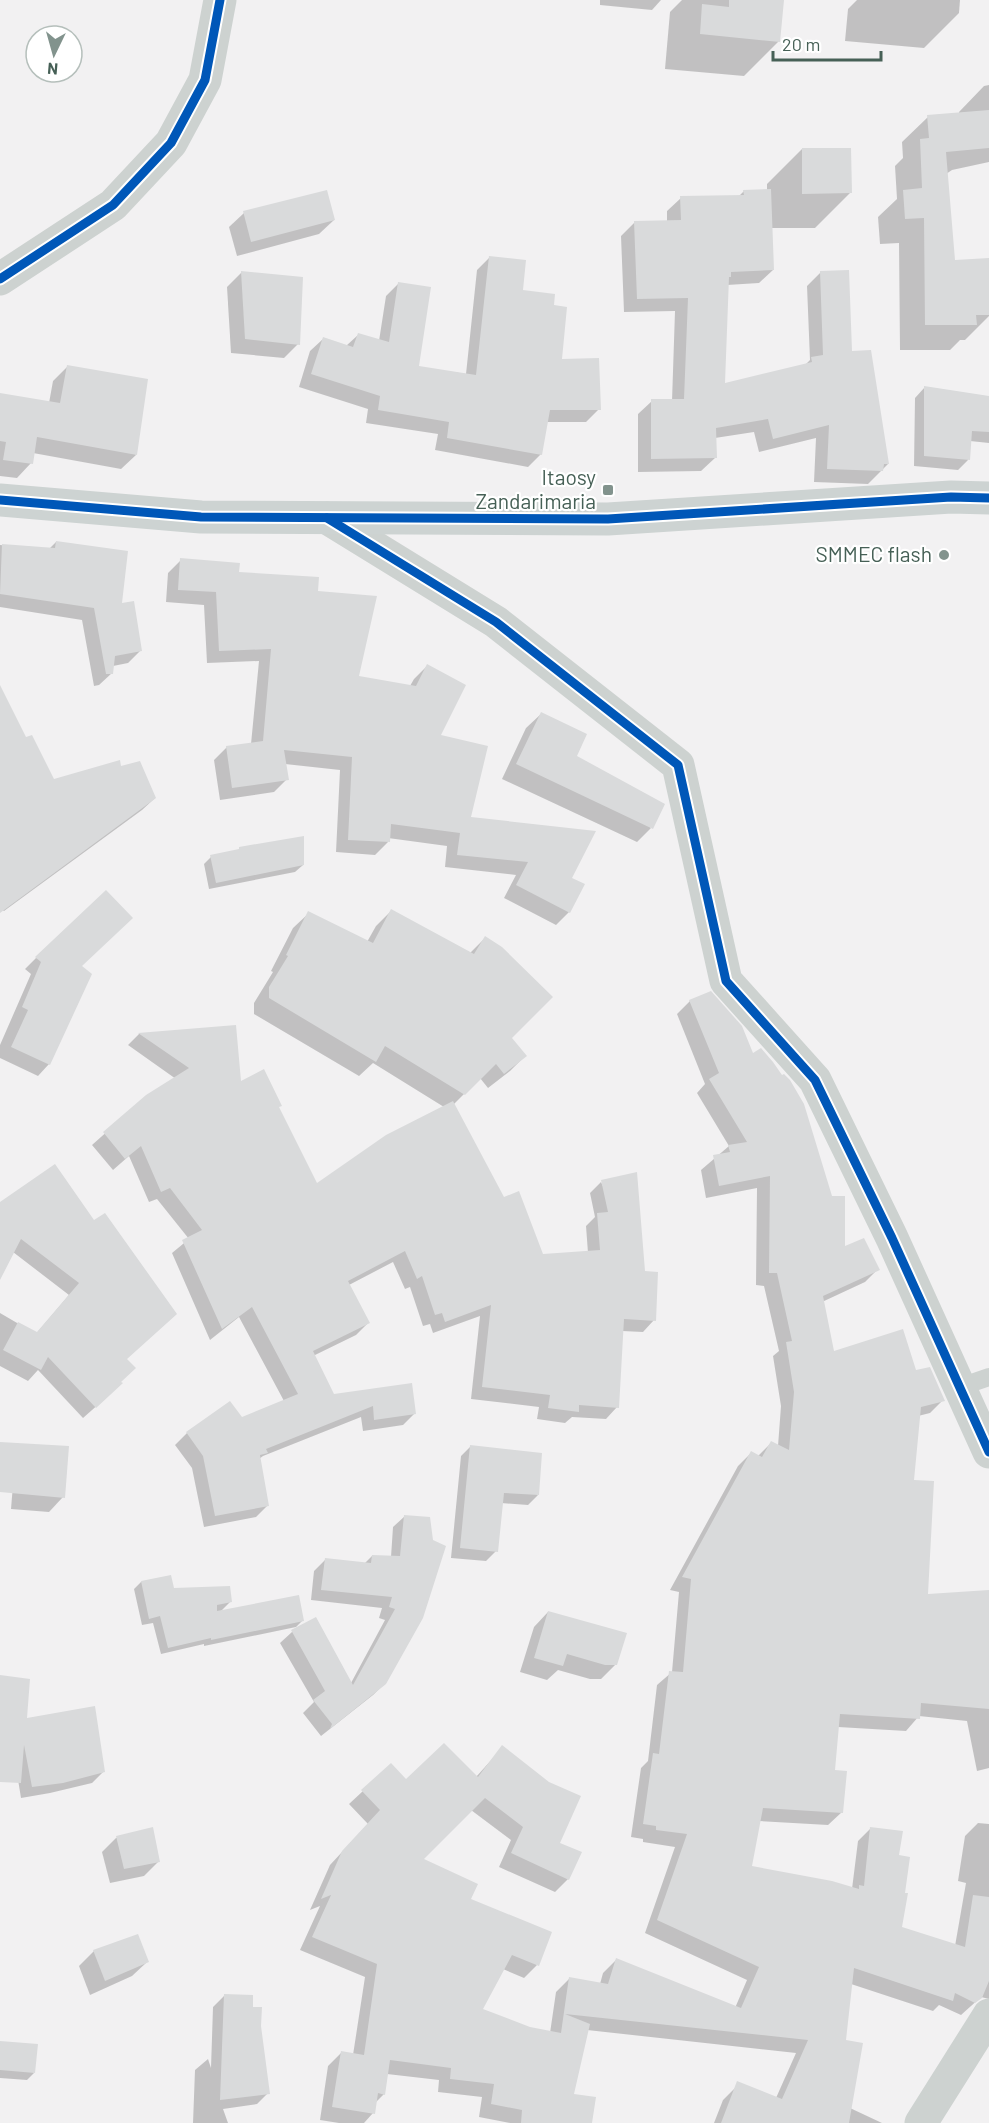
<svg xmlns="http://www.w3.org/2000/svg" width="989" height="2123" viewBox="0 0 989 2123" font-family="Barlow,sans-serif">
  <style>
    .shadow { fill: #0003 }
    .building { fill: #d9dadb }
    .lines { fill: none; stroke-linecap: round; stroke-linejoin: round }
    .lane { stroke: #cdd2d0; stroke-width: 18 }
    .street { stroke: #cdd2d0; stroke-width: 33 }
    .secondary { stroke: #cdd3d2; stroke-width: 33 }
    .cycleway-casing { stroke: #fff; stroke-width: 13 }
    .cycleway { stroke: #0057b8; stroke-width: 9 }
    .poi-dot { fill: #82938d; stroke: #fff; stroke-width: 2 }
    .labels { text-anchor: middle; stroke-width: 4.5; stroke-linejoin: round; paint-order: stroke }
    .poi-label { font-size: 21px; fill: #466056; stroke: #fff; text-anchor: end }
  </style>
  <rect width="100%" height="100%" fill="#f2f1f2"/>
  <g class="shadow">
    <polygon points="600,0 661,0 652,10 600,5"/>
    <polygon points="682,0 783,0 779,41 744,76 665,69 670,12"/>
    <polygon points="857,0 960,0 959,13 924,48 845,41 848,9"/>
    <polygon points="989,85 989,162 952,170 946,174 953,261 989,260 989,316 965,340 960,340 950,350 900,350 899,243 880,244 878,217 897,199 895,166 903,158 902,142 928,117 959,114 959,112 984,86"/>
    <polygon points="802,149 850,193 815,228 771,228 773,270 759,283 727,285 724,385 804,366 810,360 807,286 821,272 888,464 868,484 814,482 816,438 759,452 754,432 715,438 715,458 701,471 638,472 638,414 652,401 672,401 675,311 624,312 621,236 635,222 667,222 667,211 681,198 739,196 744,191 767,191 767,184"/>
    <polygon points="244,213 334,220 319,234 237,256 229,227"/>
    <polygon points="489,258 521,292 552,306 560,360 599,409 586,422 547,422 541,454 528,467 435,450 438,434 366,423 368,409 299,387 310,351 323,339 346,346 358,335 379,341 386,296 399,283 418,367 466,374 477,270"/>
    <polygon points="242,272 298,344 284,358 231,353 227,287"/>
    <polygon points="68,366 136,455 121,469 33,453 31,463 17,478 0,476 0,395 49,403 53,381"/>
    <polygon points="925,387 989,397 989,443 970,441 968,460 958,470 914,466 915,398"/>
    <polygon points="56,542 120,605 140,651 128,663 113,666 112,673 99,685 94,686 82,620 0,607 0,545 49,549"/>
    <polygon points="181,560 316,592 357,677 410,686 414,679 427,666 439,736 469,819 570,879 569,912 556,925 504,898 516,875 445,867 447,846 388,838 388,842 375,855 336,852 340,770 285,764 287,779 274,792 220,800 214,760 227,747 251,744 259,661 207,663 204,605 166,602 168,573"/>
    <polygon points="0,700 53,781 120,767 155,798 142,810 4,911 0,908"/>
    <polygon points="541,714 575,757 651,828 637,842 502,779 526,728"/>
    <polygon points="211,857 303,865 295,872 209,889 204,864"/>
    <polygon points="391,911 470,953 485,938 510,1038 525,1056 510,1071 488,1088 480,1078 453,1105 504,1199 542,1256 588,1253 586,1226 595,1217 590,1193 601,1182 643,1273 654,1320 643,1332 622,1331 617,1407 606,1419 572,1417 565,1423 537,1419 539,1407 471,1399 480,1316 433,1333 430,1324 423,1326 410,1287 405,1289 393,1262 349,1285 368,1323 356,1335 313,1356 333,1396 415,1413 403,1425 363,1431 361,1417 263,1456 259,1459 268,1505 256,1517 204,1527 192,1468 175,1445 187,1433 241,1419 284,1401 239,1317 210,1340 172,1253 189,1239 157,1199 149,1202 129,1156 113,1170 92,1145 147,1096 176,1079 128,1045 139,1034 235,1027 239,1083 278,1108 316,1185 444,1107 373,1063 359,1076 254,1014 254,1003 273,972 271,971 293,928 309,913 367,942 376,926"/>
    <polygon points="36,958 80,967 49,1064 38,1076 0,1058 0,1045 31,974 25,969"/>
    <polygon points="690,1001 843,1249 878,1269 865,1282 822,1302 833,1353 915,1372 943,1400 930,1413 918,1416 913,1481 926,1596 989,1592 989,1768 977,1771 967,1721 919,1716 906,1731 838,1727 834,1772 842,1812 828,1825 759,1821 751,1867 852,1889 858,1841 871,1828 898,1857 900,1928 955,1946 966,1883 958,1881 965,1836 978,1823 989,1824 989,1999 981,1997 961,2015 939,2005 933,2011 851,1984 845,2041 850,2108 882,2123 714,2123 723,2100 736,2087 776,2098 796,2053 587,2030 572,2095 591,2123 510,2123 479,2117 482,2097 438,2092 439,2080 387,2074 384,2094 375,2103 373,2113 364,2123 339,2123 320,2120 328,2066 341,2053 353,2055 365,1977 300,1950 320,1906 310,1910 330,1865 368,1824 349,1804 391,1765 406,1782 476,1777 503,1747 558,1843 568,1879 555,1892 499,1867 511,1840 471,1810 421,1860 469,1900 537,1965 524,1978 503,1969 481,2010 530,2028 550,2033 556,1992 569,1979 600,1984 603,1973 616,1960 735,2008 747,1980 645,1933 675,1847 643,1842 643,1839 631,1837 641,1768 648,1761 657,1685 672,1672 679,1592 670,1590 738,1466 751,1453 758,1456 772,1442 778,1446 781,1406 773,1356 779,1351 764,1286 756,1285 757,1188 706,1198 701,1170 729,1146 697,1093 705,1084 677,1014"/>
    <polygon points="55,1166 126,1360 109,1395 83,1418 38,1370 28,1381 0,1366 0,1313 36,1334 69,1295 13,1252 0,1277 0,1204"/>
    <polygon points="471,1446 538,1495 528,1505 501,1503 496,1551 486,1561 451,1558 461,1456"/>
    <polygon points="15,1460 63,1497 49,1512 11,1509"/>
    <polygon points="405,1516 429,1518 385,1683 373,1695 321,1736 303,1713 314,1702 280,1643 292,1632 316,1619 351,1683 385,1620 379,1618 382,1608 311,1600 314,1571 325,1560 364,1564 372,1556 391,1557 393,1527"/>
    <polygon points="141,1582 230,1602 220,1612 303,1620 296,1627 204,1646 204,1644 161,1654 153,1623 142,1625 134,1589"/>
    <polygon points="548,1612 616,1664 601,1679 590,1679 558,1670 547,1680 520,1672 534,1627"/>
    <polygon points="0,1677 25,1719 104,1771 92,1783 50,1793 21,1798 14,1755 0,1757"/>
    <polygon points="152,1829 159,1861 144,1876 110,1883 102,1852 116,1838"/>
    <polygon points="94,1951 147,1962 132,1976 90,1995 79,1966"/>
    <polygon points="224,1996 251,2009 259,2027 268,2093 257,2104 223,2109 228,2123 193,2123 195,2070 208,2059 211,2068 213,2007"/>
    <polygon points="0,2042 34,2073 27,2080 0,2078"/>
  </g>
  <g class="building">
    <polygon points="729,0 784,0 780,42 700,34 702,4 729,7"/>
    <polygon points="989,110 989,148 946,152 955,260 989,258 989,315 976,315 977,325 925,325 924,218 905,219 903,190 922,188 920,139 929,138 927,115"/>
    <polygon points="802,148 851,148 852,193 802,194"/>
    <polygon points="771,189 774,270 731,272 731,277 729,277 725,383 812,362 811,357 823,355 820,271 849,270 852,351 871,350 889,464 884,464 883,471 827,469 829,425 773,439 768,419 716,428 717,458 651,459 651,399 684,399 688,298 637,299 634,221 681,220 680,196 744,195 743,190"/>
    <polygon points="327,190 335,220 251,242 243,211"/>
    <polygon points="489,256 526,260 523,290 555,294 554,305 567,307 562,359 599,358 601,410 550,410 542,455 447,438 449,422 378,410 380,396 311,374 323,337 353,347 358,333 389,342 398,282 431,287 419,366 476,375"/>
    <polygon points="241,271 303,277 300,345 245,339"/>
    <polygon points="67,365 148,379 137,455 37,437 33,464 3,460 6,442 0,441 0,393 60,403"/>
    <polygon points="924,386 989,396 989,432 972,431 970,460 924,456"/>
    <polygon points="56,541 128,551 122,603 134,601 142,651 115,656 113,674 106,674 94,608 0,594 2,544 55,548"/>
    <polygon points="180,558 240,563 239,572 319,577 318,591 377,596 359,676 416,686 427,664 466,685 441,735 488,746 471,817 596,831 572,878 585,884 570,913 516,885 528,862 457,855 460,833 391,824 390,842 348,840 352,757 284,750 289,780 232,788 226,746 263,741 271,649 219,651 216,592 178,590"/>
    <polygon points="0,685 26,737 32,735 54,779 120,760 121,766 140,761 156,798 0,913"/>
    <polygon points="541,712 587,734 577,756 665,804 653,829 516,764"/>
    <polygon points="304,836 304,865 216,883 210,855 239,849 239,847"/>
    <polygon points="106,890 133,918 82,966 92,974 50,1065 11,1047 28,1010 22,1007 41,962 35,957"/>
    <polygon points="391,909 474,954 485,936 502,947 553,997 512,1038 527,1056 504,1074 496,1064 465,1095 385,1046 376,1062 269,998 269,987 288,956 286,955 308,911 373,943"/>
    <polygon points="711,991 742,1026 753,1053 761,1048 773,1062 782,1075 784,1074 790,1080 804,1104 832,1196 845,1196 845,1246 864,1238 880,1270 823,1296 834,1351 903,1329 916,1370 930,1367 945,1401 921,1407 914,1480 934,1481 928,1594 989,1590 989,1709 921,1703 920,1719 840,1714 835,1770 847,1771 843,1813 763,1808 752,1866 832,1881 859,1889 859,1885 864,1886 870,1827 903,1831 899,1855 910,1857 905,1893 908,1893 902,1927 965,1947 973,1895 989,1897 989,1981 982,1998 975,2003 955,1993 953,2001 854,1968 846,2040 863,2043 849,2123 721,2123 737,2081 782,2099 808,2040 565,2014 590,2024 574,2094 596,2097 592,2123 521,2123 522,2110 491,2104 494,2084 450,2079 451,2068 390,2060 385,2095 378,2093 375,2114 332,2107 341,2051 364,2055 377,1964 312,1937 331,1895 321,1899 342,1851 380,1810 361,1790 391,1763 406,1779 444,1743 478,1777 502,1745 549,1782 581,1796 560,1843 582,1852 569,1880 511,1853 523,1827 485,1798 424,1859 478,1884 471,1899 552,1932 539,1966 512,1955 483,2009 530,2027 561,2033 569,1977 608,1984 616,1958 741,2008 759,1967 657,1920 687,1834 656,1830 656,1826 643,1824 653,1753 659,1754 669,1671 683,1672 691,1579 682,1577 751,1451 762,1457 771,1441 789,1450 794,1392 786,1342 792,1341 777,1273 769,1273 770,1176 719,1186 713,1155 730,1152 728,1145 747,1142 709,1079 719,1073 689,1000"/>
    <polygon points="236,1025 241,1081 264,1069 282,1106 279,1107 317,1183 386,1135 453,1101 504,1197 519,1191 543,1254 600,1250 597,1213 608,1212 601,1180 637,1172 645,1271 658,1272 656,1321 624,1319 619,1408 579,1405 579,1412 548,1408 550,1395 482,1387 491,1305 445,1322 442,1313 435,1315 422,1276 417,1279 405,1251 348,1281 370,1323 313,1351 334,1394 412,1383 416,1414 374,1420 373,1406 266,1449 268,1453 260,1455 269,1506 215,1516 203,1456 186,1432 230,1401 242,1417 298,1394 252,1307 222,1329 182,1240 202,1230 170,1188 161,1192 141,1146 125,1159 103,1132 146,1095 189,1068 138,1033"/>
    <polygon points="55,1164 94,1220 105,1213 177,1314 127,1359 136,1368 121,1382 123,1383 96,1408 48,1357 41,1370 3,1350 18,1322 37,1332 79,1283 21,1239 0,1280 0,1202"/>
    <polygon points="0,1442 69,1446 65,1498 0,1492"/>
    <polygon points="470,1445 542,1453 539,1495 504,1493 498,1552 460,1548"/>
    <polygon points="404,1515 430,1517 433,1540 446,1546 423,1618 386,1684 330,1729 332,1724 313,1700 325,1691 291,1630 316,1617 353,1685 395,1609 389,1607 392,1597 321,1590 325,1558 371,1563 372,1555 400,1556"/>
    <polygon points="171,1575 174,1588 230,1586 232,1602 217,1605 217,1611 299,1595 304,1621 211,1640 211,1638 168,1648 160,1616 149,1619 141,1581"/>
    <polygon points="548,1611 627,1633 617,1665 605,1665 567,1654 563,1666 534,1658"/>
    <polygon points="0,1675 30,1679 27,1718 95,1706 105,1772 63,1783 32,1787 24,1745 21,1783 0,1782"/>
    <polygon points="153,1827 160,1862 124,1869 116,1836"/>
    <polygon points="138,1934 149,1962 105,1981 93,1950"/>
    <polygon points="224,1994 253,1995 253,2007 262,2007 261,2026 270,2094 220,2100"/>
    <polygon points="0,2041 38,2044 35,2073 0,2070"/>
  </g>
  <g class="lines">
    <polyline class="lane" points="960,1387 989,1377"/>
    <g class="street">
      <polyline points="0,279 113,205 171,143 205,80 220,0"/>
      <polyline points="327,518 496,622 678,765 726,981 815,1080 892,1238 989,1452"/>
      <polyline points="921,2123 989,2015"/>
    </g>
    <polyline class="secondary" points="0,500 201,517 608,519 951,497 989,498"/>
    <g class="cycleway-casing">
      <g id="cycleway">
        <polyline points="0,279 113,205 171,143 205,80 220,0"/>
        <polyline points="0,500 201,517 608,519 951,497 989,498"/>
        <polyline points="327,518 496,622 678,765 726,981 815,1080 892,1238 989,1452"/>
      </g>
    </g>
    <use href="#cycleway" class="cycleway"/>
  </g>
  <g class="poi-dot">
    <rect x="602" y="484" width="12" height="12" rx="3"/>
    <circle cx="944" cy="555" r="6"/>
  </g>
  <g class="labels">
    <g class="poi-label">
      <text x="596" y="485">Itaosy<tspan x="596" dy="24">Zandarimaria</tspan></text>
      <text x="932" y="562">SMMEC flash</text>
    </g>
  </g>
  <g transform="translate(54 54) rotate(185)"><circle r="28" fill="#ffffff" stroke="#b5bfbb" stroke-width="1.5"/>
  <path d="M0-4.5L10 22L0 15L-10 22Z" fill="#82938d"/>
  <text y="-9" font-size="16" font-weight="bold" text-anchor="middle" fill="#466056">N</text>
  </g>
  <path d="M773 51v9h108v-9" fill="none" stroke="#466056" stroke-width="3"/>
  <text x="782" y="51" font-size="18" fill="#466056" stroke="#ffffff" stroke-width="4.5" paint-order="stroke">20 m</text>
</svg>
